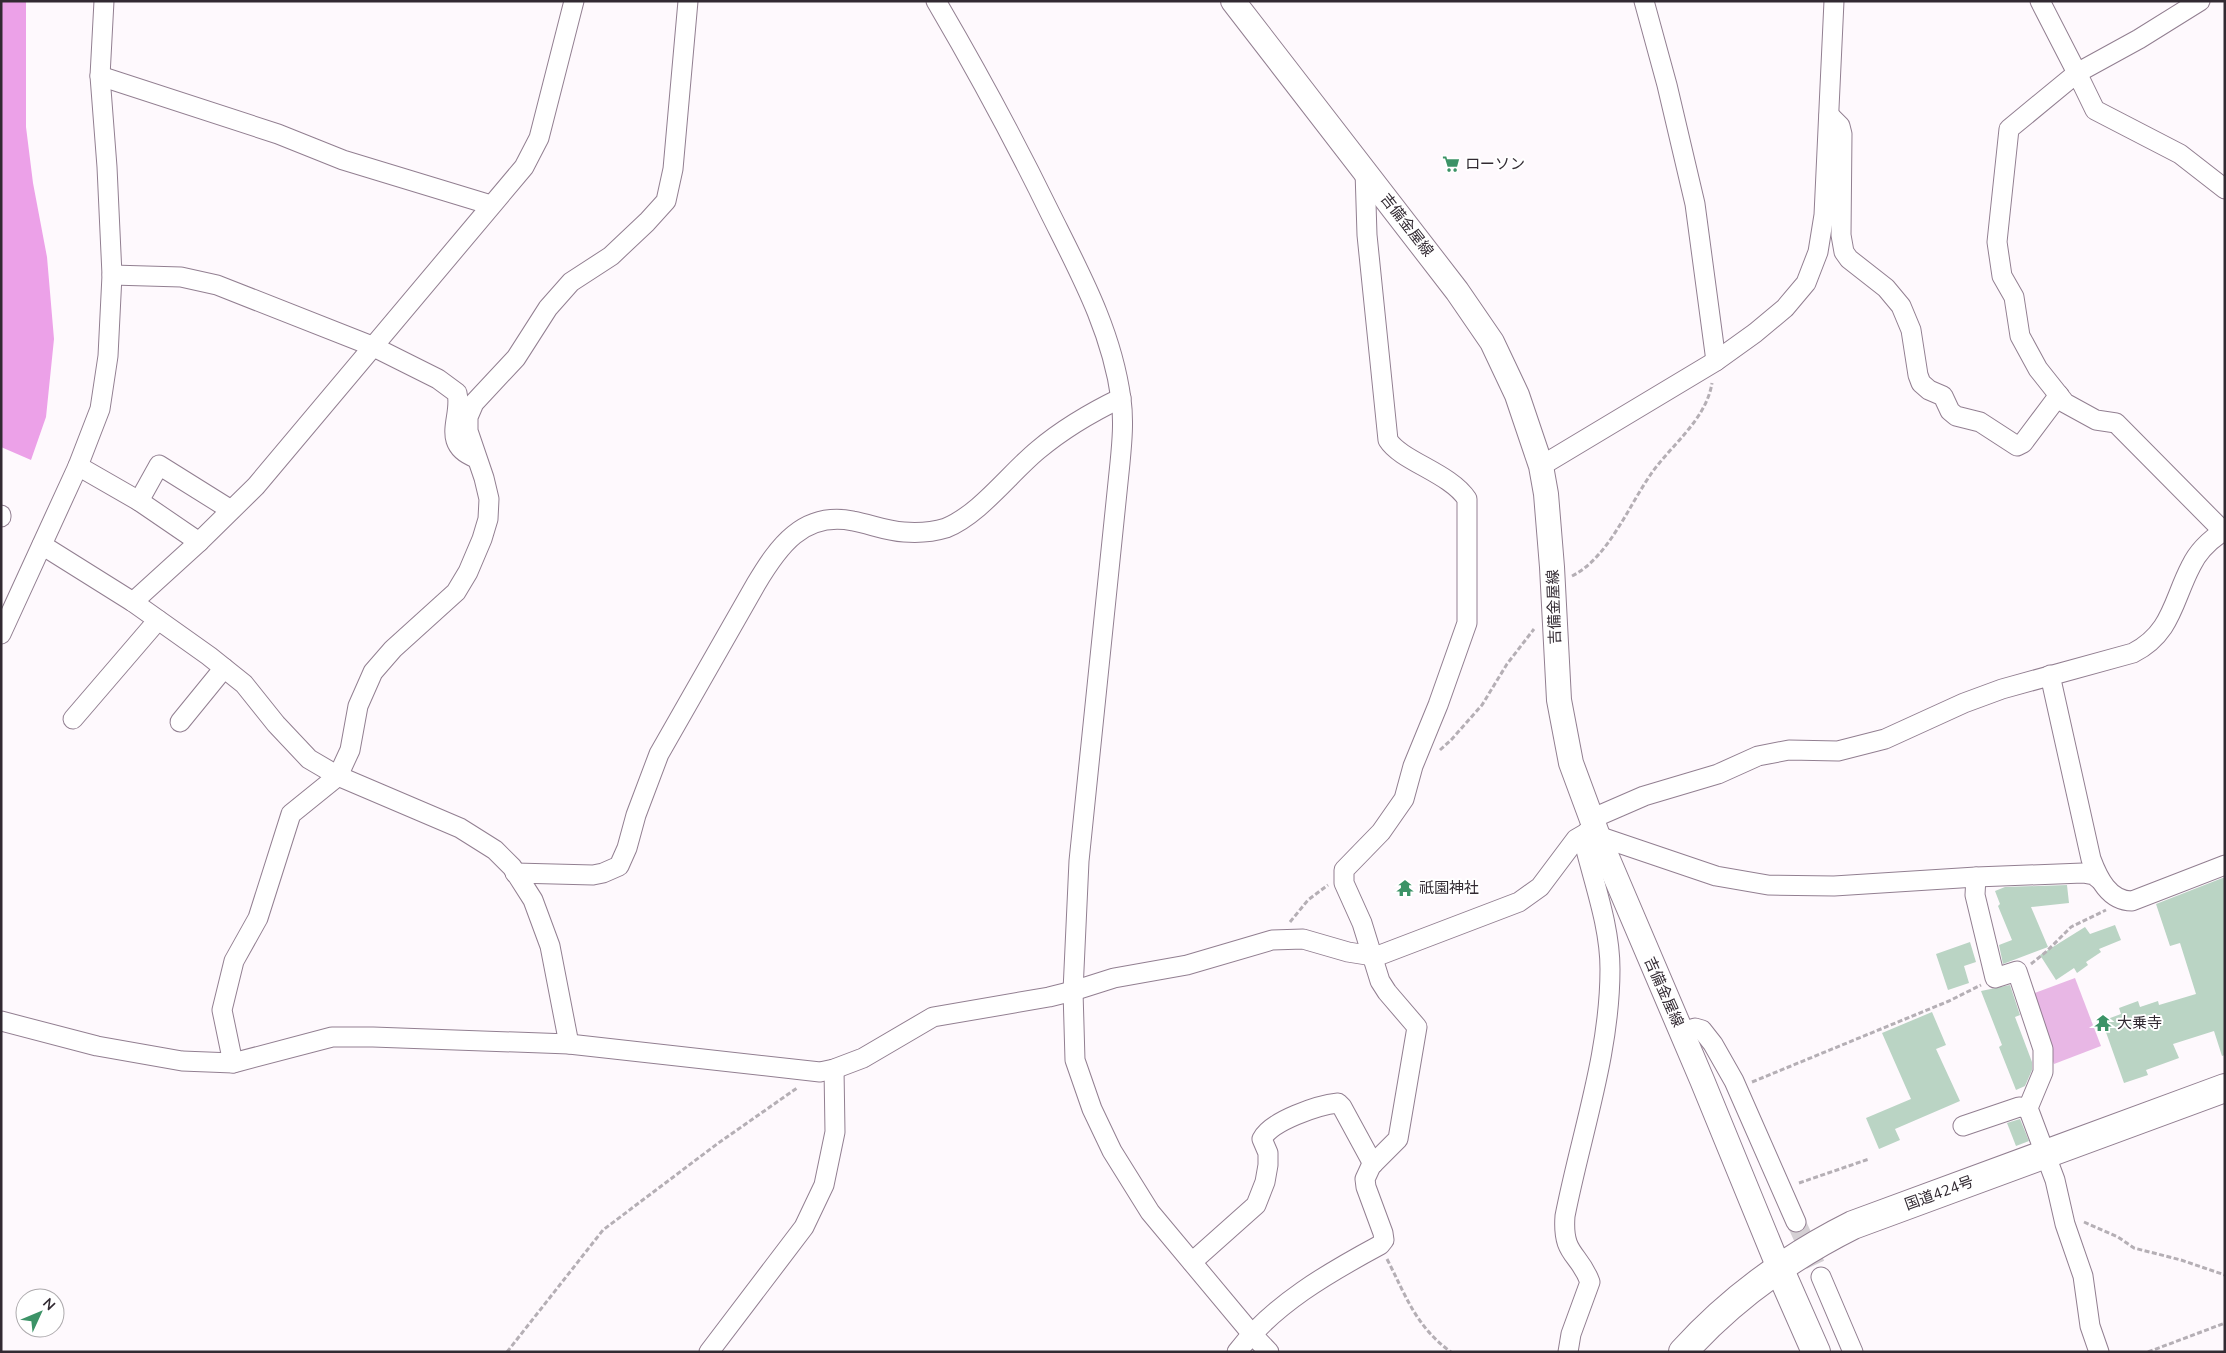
<svg xmlns="http://www.w3.org/2000/svg" width="2226" height="1353" viewBox="0 0 2226 1353" font-family="'Nunito Sans','Noto Sans JP',sans-serif">
  <style>
    .green { fill: #e8b7e5 }
    .water { fill: #eca1e8 }
    .building { fill: #bad4c4 }
    .lines { fill: none; stroke-linecap: round; stroke-linejoin: round }
    .minor-tunnel { stroke: #d5d0d4; stroke-width: 19; stroke-dasharray: 19 9; stroke-linecap: butt }
    .minor-casing { stroke: #927f91; stroke-width: 21 }
    .major-casing { stroke: #927f91; stroke-width: 26 }
    .highway-casing { stroke: #927f91; stroke-width: 30 }
    .path { stroke: #b5afb5; stroke-width: 3; stroke-dasharray: 5 2.5; stroke-linecap: butt }
    .minor { stroke: #fff; stroke-width: 19 }
    .major { stroke: #fff; stroke-width: 24 }
    .highway { stroke: #fff; stroke-width: 28 }
    .labels { text-anchor: middle; stroke-width: 4; stroke-linejoin: round; paint-order: stroke }
    .poi-label { font-size: 15px; fill: #322a32; stroke: #fff; text-anchor: start }
    .street-label { font-size: 15px; fill: #322a32; stroke: #fff }
  </style>
  <rect width="100%" height="100%" fill="#fef9fd"/>
  <polygon class="green" points="2075,978 2101,1046 2054,1064 2029,995"/>
  <polygon class="water" points="1,1 26,1 26,127 33,183 47,257 54,339 46,417 31,460 1,447"/>
  <g class="building">
    <polygon points="2225,877 2225,1055 2222,1056 2214,1031 2173,1044 2179,1058 2146,1070 2148,1075 2124,1083 2102,1021 2121,1014 2119,1008 2138,1001 2140,1007 2158,1001 2159,1005 2196,994 2180,943 2170,946 2156,904"/>
    <polygon points="2067,885 2069,903 2031,907 2048,947 2003,964 1999,945 2012,940 1998,906 2000,904 1995,891 2005,887"/>
    <polygon points="2115,925 2121,940 2099,949 2101,952 2086,962 2088,965 2077,973 2074,968 2056,980 2040,955 2085,927 2090,934"/>
    <polygon points="1970,942 1976,962 1964,966 1969,983 1948,990 1936,954"/>
    <polygon points="2010,985 2020,1015 2015,1017 2032,1062 2032,1070 2025,1086 2016,1090 1999,1047 2002,1045 1981,991"/>
    <polygon points="1932,1012 1946,1045 1936,1049 1960,1101 1895,1129 1900,1140 1879,1149 1866,1118 1911,1099 1882,1033"/>
    <polygon points="2020,1119 2029,1141 2016,1146 2007,1123"/>
  </g>
  <g class="lines">
    <polyline class="minor-tunnel" points="1796,1222 1821,1277"/>
    <g class="minor-casing">
      <g id="minor">
        <path d="M936 1C977 71 1016 143 1051 215 1081 275 1112 332 1121 399 1124 420 1122 442 1120 463L1079 861 1073 991 1075 1060 1092 1109 1112 1151 1150 1212 1251 1333 1269 1352"/>
        <polyline points="1644,1 1667,85 1695,204 1716,361"/>
        <polyline points="2040,1 2077,73 2139,39 2200,1"/>
        <polyline points="100,76 278,134 343,160 491,205"/>
        <polyline points="1829,115 1840,126 1842,134 1841,235 1844,252 1849,259 1886,288 1901,306 1911,330 1918,375 1921,383 1929,390 1943,396 1950,411 1956,416 1980,422 2017,446 2023,443 2059,395"/>
        <path d="M112 275 181 277 217 285 372 346 438 379 457 393C463 417 439 444 476 458"/>
        <polyline points="78,466 139,501 199,542"/>
        <polyline points="1541,466 1716,361 1755,333 1785,308 1806,283 1818,252 1824,215 1834,1"/>
        <polyline points="139,501 159,465 231,510"/>
        <polyline points="1,515 1,517"/>
        <polyline points="2223,531 2116,423 2096,420 2065,403 2038,369 2020,336 2014,297 2002,276 1997,242 2009,129 2077,73 2095,110 2180,154 2225,189"/>
        <polyline points="42,545 133,602 209,656 244,684 276,724 309,759 338,776 460,828 495,850 512,867 533,900 550,946 569,1044"/>
        <polyline points="133,602 199,542 256,486 524,167 539,138 574,1"/>
        <polyline points="1,634 78,466 100,409 108,356 112,275 107,167 100,76 104,1"/>
        <path d="M2050 675 2091 859C2098 878 2109 901 2132 901L2225 865"/>
        <polyline points="73,719 158,620"/>
        <polyline points="180,722 224,668"/>
        <path d="M1591 819 1644 796 1718 774 1758 756 1789 750 1838 751 1885 739 1964 703 2002 689 2133 653C2172 633 2173 600 2191 566 2198 551 2211 539 2225 530"/>
        <polyline points="1598,836 1716,876 1768,885 1834,886 1976,877 2083,873 2094,875 2099,879"/>
        <path d="M515 873 593 875 603 873 619 866 627 848 636 815 659 754 756 584C778 547 803 511 853 521 870 524 886 531 904 532 917 533 933 532 946 528 980 514 1009 474 1038 450 1063 429 1092 412 1121 398"/>
        <polyline points="1976,877 1975,895 1995,978 2017,971 2043,1049 2043,1072 2028,1108 2055,1180 2065,1224 2083,1276 2090,1326 2099,1352"/>
        <polyline points="1,1021 97,1046 182,1061 233,1063 332,1037 373,1037 569,1044 820,1072 834,1069 863,1058 933,1017 1049,997 1073,991 1114,978 1187,965 1272,940 1303,939 1348,952 1373,956 1380,955 1519,902 1540,887 1576,839 1595,828"/>
        <polyline points="1682,1032 1695,1028 1702,1030 1713,1044 1734,1081 1796,1222"/>
        <polyline points="233,1063 222,1010 234,961 258,918 291,814 338,776 350,750 358,706 373,672 393,649 456,592 468,572 482,539 488,519 489,499 484,478 468,431 468,417 474,403 516,358 548,308 571,282 611,256 647,222 666,201 673,169 688,1"/>
        <polyline points="1963,1126 2019,1107 2028,1108"/>
        <path d="M1192 1262 1256 1205 1265 1182 1268 1165V1153L1262 1139C1271 1121 1318 1105 1338 1103L1342 1107 1373 1164"/>
        <polyline points="1821,1277 1853,1352"/>
        <polyline points="709,1352 804,1227 824,1185 835,1132 834,1069"/>
        <path d="M1237 1352C1274 1304 1328 1273 1380 1245L1384 1240 1383 1233 1366 1187 1365 1179 1371 1166 1398 1139 1417 1027 1387 992 1380 981 1362 923 1344 883V870L1381 832 1404 799 1413 766 1438 705 1467 623V499C1450 473 1401 461 1388 440L1367 235 1365 171"/>
        <path d="M1568 1352 1571 1334 1590 1282C1579 1252 1562 1256 1565 1216 1581 1134 1610 1054 1610 969 1610 929 1596 889 1586 850L1585 844 1588 831"/>
      </g>
    </g>
    <g class="major-casing">
      <polyline id="major" points="1233,1 1457,291 1492,342 1517,395 1541,466 1546,494 1552,567 1559,700 1571,763 1598,836 1702,1080 1779,1268"/>
    </g>
    <g class="highway-casing">
      <g id="highway">
        <polyline points="1779,1268 1816,1352"/>
        <path d="M1683 1352C1731 1299 1789 1257 1853 1225L2225 1088"/>
      </g>
    </g>
    <g class="path">
      <path d="M1572 576C1608 558 1628 507 1651 474 1671 445 1706 420 1712 383"/>
      <polyline points="1440,750 1451,740 1482,705 1507,664 1534,629"/>
      <polyline points="1290,922 1308,900 1328,885"/>
      <polyline points="2031,964 2047,951 2071,927 2106,910"/>
      <polyline points="1752,1082 1949,1001 1981,985"/>
      <polyline points="1799,1183 1869,1159"/>
      <polyline points="2084,1222 2118,1237 2134,1248 2181,1260 2225,1275"/>
      <path d="M1387 1259C1406 1296 1416 1327 1451 1352"/>
      <polyline points="507,1352 603,1230 717,1144 797,1088"/>
      <polyline points="2148,1352 2225,1323"/>
    </g>
    <use href="#minor" class="minor"/>
    <use href="#major" class="major"/>
    <use href="#highway" class="highway"/>
  </g>
  <defs>
    <g id="supermarket-bare" transform="scale(1.35)"><path d="M-6-5.5h2.5l.6 2H6L4.5 2H-2.5L-4.4-4H-6ZM-1.5 3.2a1.3 1.3 0 1 0 .1 0ZM3 3.2a1.3 1.3 0 1 0 .1 0Z" fill="#3c9367" stroke="#fff" stroke-width="2.5" paint-order="stroke"/></g>
    <g id="temple-bare" transform="scale(1.35)"><path d="M0-6L5-2H3V0L6.5 2.5H4V6H1.5V3h-3V6H-4V2.5H-6.5L-3 0V-2H-5Z" fill="#3c9367" stroke="#fff" stroke-width="2.5" paint-order="stroke"/></g>
  </defs>
  <g fill-rule="evenodd">
    <use href="#supermarket-bare" x="1451" y="164"/>
    <use href="#temple-bare" x="1405" y="888"/>
    <use href="#temple-bare" x="2103" y="1023"/>
  </g>
  <g class="labels">
    <g class="poi-label">
      <text x="1465" y="169">ローソン</text>
      <text x="1419" y="893">祇園神社</text>
      <text x="2117" y="1028">大乗寺</text>
    </g>
    <g class="street-label">
      <text transform="translate(1407 225) rotate(52)" y="5">吉備金屋線</text>
      <text transform="translate(1554 607) rotate(-92)" y="5">吉備金屋線</text>
      <text transform="translate(1664 992) rotate(66)" y="5">吉備金屋線</text>
      <text transform="translate(1939 1193) rotate(-20)" y="5">国道424号</text>
    </g>
  </g>
  <rect width="2226" height="1353" fill="none" stroke="#322a32" stroke-width="5"/>
  <g transform="translate(40 1313) rotate(46)"><circle r="24" fill="#ffffff" stroke="#adaaad"/>
  <path d="M0-4L9 19L0 12L-9 19Z" fill="#3c9367"/>
  <text y="-8" font-size="14" font-weight="bold" text-anchor="middle" fill="#322a32">N</text>
  </g>
</svg>
